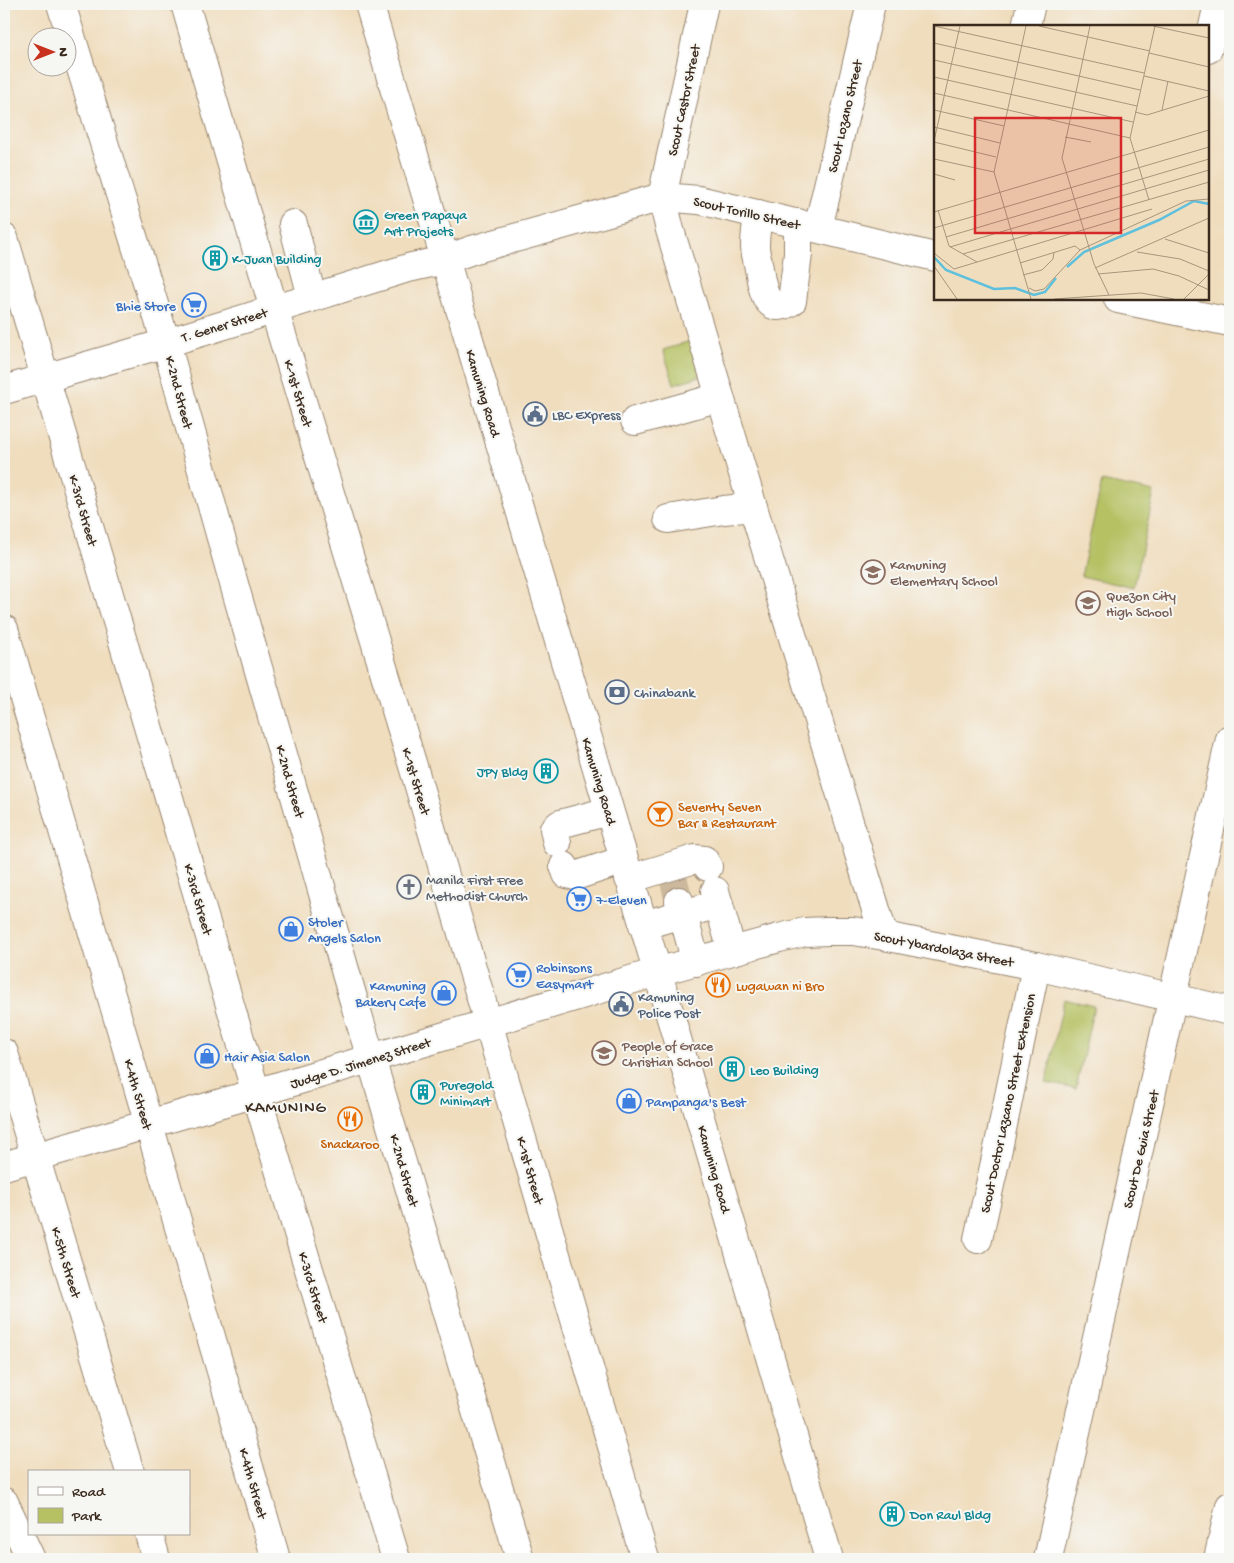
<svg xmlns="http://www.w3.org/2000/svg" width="1234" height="1563" viewBox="0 0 1234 1563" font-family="'Gochi Hand',sans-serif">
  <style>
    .green { fill: #b5c163; stroke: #787640 }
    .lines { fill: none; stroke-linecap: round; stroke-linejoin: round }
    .minor-tunnel { stroke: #ccb99d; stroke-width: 28; stroke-dasharray: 28 14; stroke-linecap: butt }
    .minor-casing { stroke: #96846e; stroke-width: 30 }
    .major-casing { stroke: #96846e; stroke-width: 30 }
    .minor { stroke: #fff; stroke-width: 28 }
    .major { stroke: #fff; stroke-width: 28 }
    .labels { text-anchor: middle; stroke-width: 4; stroke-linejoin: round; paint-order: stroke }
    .street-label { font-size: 14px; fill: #3b2a1e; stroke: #f6f6f2 }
    .culture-label { font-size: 14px; fill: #0d838f; stroke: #f6f6f2; text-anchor: start }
    .shop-label { font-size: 14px; fill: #366cbe; stroke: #f6f6f2; text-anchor: start }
    .service-label { font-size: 14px; fill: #4e5e75; stroke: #f6f6f2; text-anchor: start }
    .education-label { font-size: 14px; fill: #785e54; stroke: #f6f6f2; text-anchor: start }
    .food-label { font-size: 14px; fill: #c56008; stroke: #f6f6f2; text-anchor: start }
    .worship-label { font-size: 14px; fill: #5b616d; stroke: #f6f6f2; text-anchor: start }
    .quarter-label { font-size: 16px; letter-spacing: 1px; fill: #3b2a1e; stroke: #f6f6f2 }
    .inset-river { fill: none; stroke: #5ec0dc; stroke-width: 2.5 }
    .inset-road { fill: none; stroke: #a8957d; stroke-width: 1 }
    .view { fill: #d62828; fill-opacity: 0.15; stroke: #d62828; stroke-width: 2.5 }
    .inset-edge { fill: none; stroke: #3b2a1e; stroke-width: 2.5 }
  </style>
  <rect width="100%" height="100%" fill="#f6f6f2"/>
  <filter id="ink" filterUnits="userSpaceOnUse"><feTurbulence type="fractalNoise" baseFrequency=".02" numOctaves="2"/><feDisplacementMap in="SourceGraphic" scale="10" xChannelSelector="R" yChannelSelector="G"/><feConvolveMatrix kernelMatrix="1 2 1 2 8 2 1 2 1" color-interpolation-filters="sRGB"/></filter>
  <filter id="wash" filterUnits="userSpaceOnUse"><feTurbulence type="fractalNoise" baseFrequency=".0096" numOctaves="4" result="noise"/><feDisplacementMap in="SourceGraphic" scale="20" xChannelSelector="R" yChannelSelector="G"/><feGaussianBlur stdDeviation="1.12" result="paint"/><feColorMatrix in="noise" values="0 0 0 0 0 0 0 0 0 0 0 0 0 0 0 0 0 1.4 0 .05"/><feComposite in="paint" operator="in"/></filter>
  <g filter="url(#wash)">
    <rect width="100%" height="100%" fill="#f0ddbd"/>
    <g class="green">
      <polygon points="696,339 707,374 674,384 663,350"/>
      <polygon points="1102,481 1154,492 1134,588 1081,576"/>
      <polygon points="1064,999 1094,1006 1076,1089 1046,1083"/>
    </g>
  </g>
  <g filter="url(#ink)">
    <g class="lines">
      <polyline class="minor-tunnel" points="673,877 679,901"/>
      <g class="minor-casing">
        <g id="minor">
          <polyline points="61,4 166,343 236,591 353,998 520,1559"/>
          <polyline points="185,4 274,309 413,766 645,1559"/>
          <polyline points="704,4 662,197 670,230 753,507 884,936"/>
          <polyline points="1026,26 1031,4"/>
          <polyline points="1208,49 1218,4"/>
          <path d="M758 214C757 224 755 235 755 246 755 253 758 262 759 269 762 288 766 318 792 301L798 254V223"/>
          <polyline points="293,224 312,297"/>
          <polyline points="818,228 871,4"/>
          <polyline points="4,238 256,1093 396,1559"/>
          <polyline points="1118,299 1230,322"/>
          <polyline points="4,390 166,343 408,268 444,260 472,250 662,197 699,200 935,257"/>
          <polyline points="635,421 720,397"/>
          <polyline points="668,519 724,510 753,507"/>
          <polyline points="4,629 276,1559"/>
          <polyline points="557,843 554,829 560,824 609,811"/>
          <polyline points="564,866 567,874 575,876 624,860"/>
          <polyline points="629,879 695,859 704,860 708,867"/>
          <polyline points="715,891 732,951"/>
          <polyline points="679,901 696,962"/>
          <polyline points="643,925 719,904"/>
          <polyline points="4,1053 130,1472"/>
          <polyline points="4,1166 256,1093 657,972 779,938 805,932 828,931 853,931 884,936 1036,966 1230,1011"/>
          <polyline points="978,1239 999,1144 1036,966"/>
          <polyline points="4,1502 31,1559"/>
          <polyline points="149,1534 156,1559"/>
          <polyline points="1048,1559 1230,739"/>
          <polyline points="1218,1559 1230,1506"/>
        </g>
      </g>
      <g class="major-casing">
        <polyline id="major" points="369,4 652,953 829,1559"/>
      </g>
      <use href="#minor" class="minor"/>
      <use href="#major" class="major"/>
    </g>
  </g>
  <defs>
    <g id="museum-ring" transform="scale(1.25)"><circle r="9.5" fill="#f6f6f2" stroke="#0f9aa8" stroke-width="1.5"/><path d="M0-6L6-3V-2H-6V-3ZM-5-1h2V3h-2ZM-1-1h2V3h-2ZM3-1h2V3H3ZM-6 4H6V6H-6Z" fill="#0f9aa8"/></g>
    <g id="building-ring" transform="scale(1.25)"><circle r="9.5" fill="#f6f6f2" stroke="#0f9aa8" stroke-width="1.5"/><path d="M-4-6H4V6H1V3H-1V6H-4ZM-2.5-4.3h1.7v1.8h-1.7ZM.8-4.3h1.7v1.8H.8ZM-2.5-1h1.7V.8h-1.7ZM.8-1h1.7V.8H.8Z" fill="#0f9aa8"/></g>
    <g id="supermarket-ring" transform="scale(1.25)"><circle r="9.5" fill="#f6f6f2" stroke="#3f7fe0" stroke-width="1.5"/><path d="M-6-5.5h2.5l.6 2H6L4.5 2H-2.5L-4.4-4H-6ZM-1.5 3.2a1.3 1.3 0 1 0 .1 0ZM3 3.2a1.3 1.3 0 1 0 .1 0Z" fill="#3f7fe0"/></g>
    <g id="civic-ring" transform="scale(1.25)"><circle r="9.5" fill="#f6f6f2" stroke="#5c6f8a" stroke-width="1.5"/><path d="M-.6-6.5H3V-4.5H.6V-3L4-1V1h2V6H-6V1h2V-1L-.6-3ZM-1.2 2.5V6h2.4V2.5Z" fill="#5c6f8a"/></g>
    <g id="school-ring" transform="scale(1.25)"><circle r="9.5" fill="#f6f6f2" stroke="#8d6e63" stroke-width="1.5"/><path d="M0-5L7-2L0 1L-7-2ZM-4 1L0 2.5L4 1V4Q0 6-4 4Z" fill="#8d6e63"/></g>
    <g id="bank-ring" transform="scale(1.25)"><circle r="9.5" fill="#f6f6f2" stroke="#5c6f8a" stroke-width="1.5"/><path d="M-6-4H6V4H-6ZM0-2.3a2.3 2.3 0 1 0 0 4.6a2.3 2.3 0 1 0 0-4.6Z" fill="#5c6f8a"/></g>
    <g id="bar-ring" transform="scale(1.25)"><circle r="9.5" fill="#f6f6f2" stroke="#e8710a" stroke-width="1.5"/><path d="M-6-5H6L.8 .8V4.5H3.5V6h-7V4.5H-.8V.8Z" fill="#e8710a"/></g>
    <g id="church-ring" transform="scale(1.25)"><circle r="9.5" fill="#f6f6f2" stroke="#6b7280" stroke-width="1.5"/><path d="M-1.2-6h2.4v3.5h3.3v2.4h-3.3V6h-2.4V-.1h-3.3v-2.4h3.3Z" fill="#6b7280"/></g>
    <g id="shop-ring" transform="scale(1.25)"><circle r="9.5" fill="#f6f6f2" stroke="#3f7fe0" stroke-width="1.5"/><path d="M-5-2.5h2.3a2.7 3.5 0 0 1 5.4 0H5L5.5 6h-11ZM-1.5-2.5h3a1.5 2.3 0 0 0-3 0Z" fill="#3f7fe0"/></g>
    <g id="restaurant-ring" transform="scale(1.25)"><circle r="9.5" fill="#f6f6f2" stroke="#e8710a" stroke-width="1.5"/><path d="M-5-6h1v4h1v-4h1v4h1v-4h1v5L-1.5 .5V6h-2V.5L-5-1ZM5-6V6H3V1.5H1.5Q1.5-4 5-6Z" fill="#e8710a"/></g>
  </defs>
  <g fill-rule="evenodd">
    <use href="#museum-ring" x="366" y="222"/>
    <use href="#building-ring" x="215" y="258"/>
    <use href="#supermarket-ring" x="194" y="305"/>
    <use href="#civic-ring" x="535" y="414"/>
    <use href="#school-ring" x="873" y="572"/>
    <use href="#school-ring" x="1088" y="603"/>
    <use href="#bank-ring" x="617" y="692"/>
    <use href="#building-ring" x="546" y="771"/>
    <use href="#bar-ring" x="660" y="814"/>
    <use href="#church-ring" x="409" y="887"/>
    <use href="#supermarket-ring" x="579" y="899"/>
    <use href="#shop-ring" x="291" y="929"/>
    <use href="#supermarket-ring" x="519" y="975"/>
    <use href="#restaurant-ring" x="718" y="985"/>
    <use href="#shop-ring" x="444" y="993"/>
    <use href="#civic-ring" x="621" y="1004"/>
    <use href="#school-ring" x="604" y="1053"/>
    <use href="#shop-ring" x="207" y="1056"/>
    <use href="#building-ring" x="732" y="1069"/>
    <use href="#building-ring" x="423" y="1092"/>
    <use href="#shop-ring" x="629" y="1101"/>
    <use href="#restaurant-ring" x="350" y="1119"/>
    <use href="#building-ring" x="892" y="1514"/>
  </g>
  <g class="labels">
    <g class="street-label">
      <text transform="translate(683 100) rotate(-78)" y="5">Scout Castor Street</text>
      <text transform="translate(844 116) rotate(-77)" y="5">Scout Lozano Street</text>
      <text transform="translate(747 212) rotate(13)" y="5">Scout Torillo Street</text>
      <text transform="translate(224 324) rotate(-17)" y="5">T. Gener Street</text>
      <text transform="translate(180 392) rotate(75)" y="5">K-2nd Street</text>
      <text transform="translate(299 393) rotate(73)" y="5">K-1st Street</text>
      <text transform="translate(484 393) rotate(73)" y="5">Kamuning Road</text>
      <text transform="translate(84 510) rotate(74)" y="5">K-3rd Street</text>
      <text transform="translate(291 781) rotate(74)" y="5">K-2nd Street</text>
      <text transform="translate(417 781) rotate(73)" y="5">K-1st Street</text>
      <text transform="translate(600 781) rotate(73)" y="5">Kamuning Road</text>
      <text transform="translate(199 899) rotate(74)" y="5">K-3rd Street</text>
      <text transform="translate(944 948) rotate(11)" y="5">Scout Ybardolaza Street</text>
      <text transform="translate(360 1062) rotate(-17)" y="5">Judge D. Jimenez Street</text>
      <text transform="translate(139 1094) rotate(74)" y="5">K-4th Street</text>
      <text transform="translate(1007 1103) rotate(-78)" y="5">Scout Doctor Lazcano Street Extension</text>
      <text transform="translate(1140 1149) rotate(-77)" y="5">Scout De Guia Street</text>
      <text transform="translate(715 1169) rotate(74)" y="5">Kamuning Road</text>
      <text transform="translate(405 1170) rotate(74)" y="5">K-2nd Street</text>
      <text transform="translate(531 1170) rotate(74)" y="5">K-1st Street</text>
      <text transform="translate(67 1262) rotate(73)" y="5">K-5th Street</text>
      <text transform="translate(314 1287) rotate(73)" y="5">K-3rd Street</text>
      <text transform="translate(254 1483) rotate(74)" y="5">K-4th Street</text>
    </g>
    <g class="culture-label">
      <text x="384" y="219">Green Papaya<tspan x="384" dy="16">Art Projects</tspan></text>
      <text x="232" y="263">K-Juan Building</text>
      <text x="528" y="776" text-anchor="end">JPY Bldg</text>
      <text x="750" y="1074">Leo Building</text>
      <text x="440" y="1089">Puregold<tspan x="440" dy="16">Minimart</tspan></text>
      <text x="910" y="1519">Don Raul Bldg</text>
    </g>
    <g class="shop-label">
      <text x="176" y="310" text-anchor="end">Bhie Store</text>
      <text x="596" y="904">7-Eleven</text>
      <text x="308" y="926">Stoler<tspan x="308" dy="16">Angels Salon</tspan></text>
      <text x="536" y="972">Robinsons<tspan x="536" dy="16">Easymart</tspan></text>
      <text x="426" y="990" text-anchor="end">Kamuning<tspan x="426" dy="16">Bakery Cafe</tspan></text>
      <text x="224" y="1061">Hair Asia Salon</text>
      <text x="646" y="1106">Pampanga's Best</text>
    </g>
    <g class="service-label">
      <text x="552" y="419">LBC Express</text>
      <text x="634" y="697">Chinabank</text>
      <text x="638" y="1001">Kamuning<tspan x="638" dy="16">Police Post</tspan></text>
    </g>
    <g class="education-label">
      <text x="890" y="569">Kamuning<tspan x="890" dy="16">Elementary School</tspan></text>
      <text x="1106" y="600">Quezon City<tspan x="1106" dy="16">High School</tspan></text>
      <text x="622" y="1050">People of Grace<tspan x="622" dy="16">Christian School</tspan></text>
    </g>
    <g class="food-label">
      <text x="678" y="811">Seventy Seven<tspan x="678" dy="16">Bar &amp; Restaurant</tspan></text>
      <text x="736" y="990">Lugawan ni Bro</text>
      <text x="350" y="1148" text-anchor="middle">Snackaroo</text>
    </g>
    <g class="worship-label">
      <text x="426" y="884">Manila First Free<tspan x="426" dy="16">Methodist Church</tspan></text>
    </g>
    <g class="quarter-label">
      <text x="286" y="1112">KAMUNING</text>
    </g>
  </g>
  <g transform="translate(934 25)">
    <rect width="275" height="275" fill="#f0ddbd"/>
    <path class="inset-river" d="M0 232 12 245 60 264 81 263 100 270 111 267 122 253M133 242 150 227 225 195 260 176 275 179"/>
    <path class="inset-road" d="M0 1 210 48M92 1 60 147 97 274M105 1 216 26M156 1 128 133 160 239 175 270M219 1 275 13M0 18 206 65M215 28 275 42M0 35 203 81M210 51 275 66M0 52 199 97M0 68 196 113M0 85 70 101M228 85 234 56M201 87 213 90 275 71M0 102 66 118M131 112 157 117M0 116 26 1M0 117 62 132M0 134 60 147M0 149 21 155M215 175 196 113 221 1M4 185 15 221 43 237M0 187 275 105M0 203 275 122M12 212 275 134M231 214 275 228M16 222 275 145M203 227 246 234 275 246M0 228 20 244 218 184M29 229 275 157M86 238 141 221 146 225M0 241 23 274M161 243 275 193M164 249 219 244 245 251 275 265M89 250 108 245 119 234 120 227M95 263 101 266 110 264 146 225 252 176 275 174M120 274 207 268 240 274M250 274 275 249"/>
    <path class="view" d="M41 93H187V208H41Z"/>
    <rect width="275" height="275" class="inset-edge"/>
  </g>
  <rect width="1234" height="1563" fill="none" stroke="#f6f6f2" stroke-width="20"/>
  <rect x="28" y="1470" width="162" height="65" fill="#f6f6f2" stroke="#aba49d"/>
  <rect x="38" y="1487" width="25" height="8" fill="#ffffff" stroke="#aba49d"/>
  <text x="72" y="1496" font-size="15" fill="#3b2a1e">Road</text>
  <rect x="38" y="1508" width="25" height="15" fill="#b5c163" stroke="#aba49d"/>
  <text x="72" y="1520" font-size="15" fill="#3b2a1e">Park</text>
  <g transform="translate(52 52) rotate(90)"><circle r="24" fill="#f6f6f2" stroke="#aba49d"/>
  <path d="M0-4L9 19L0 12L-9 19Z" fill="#c8321e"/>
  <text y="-8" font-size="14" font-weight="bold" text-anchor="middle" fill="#3b2a1e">N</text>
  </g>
</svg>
